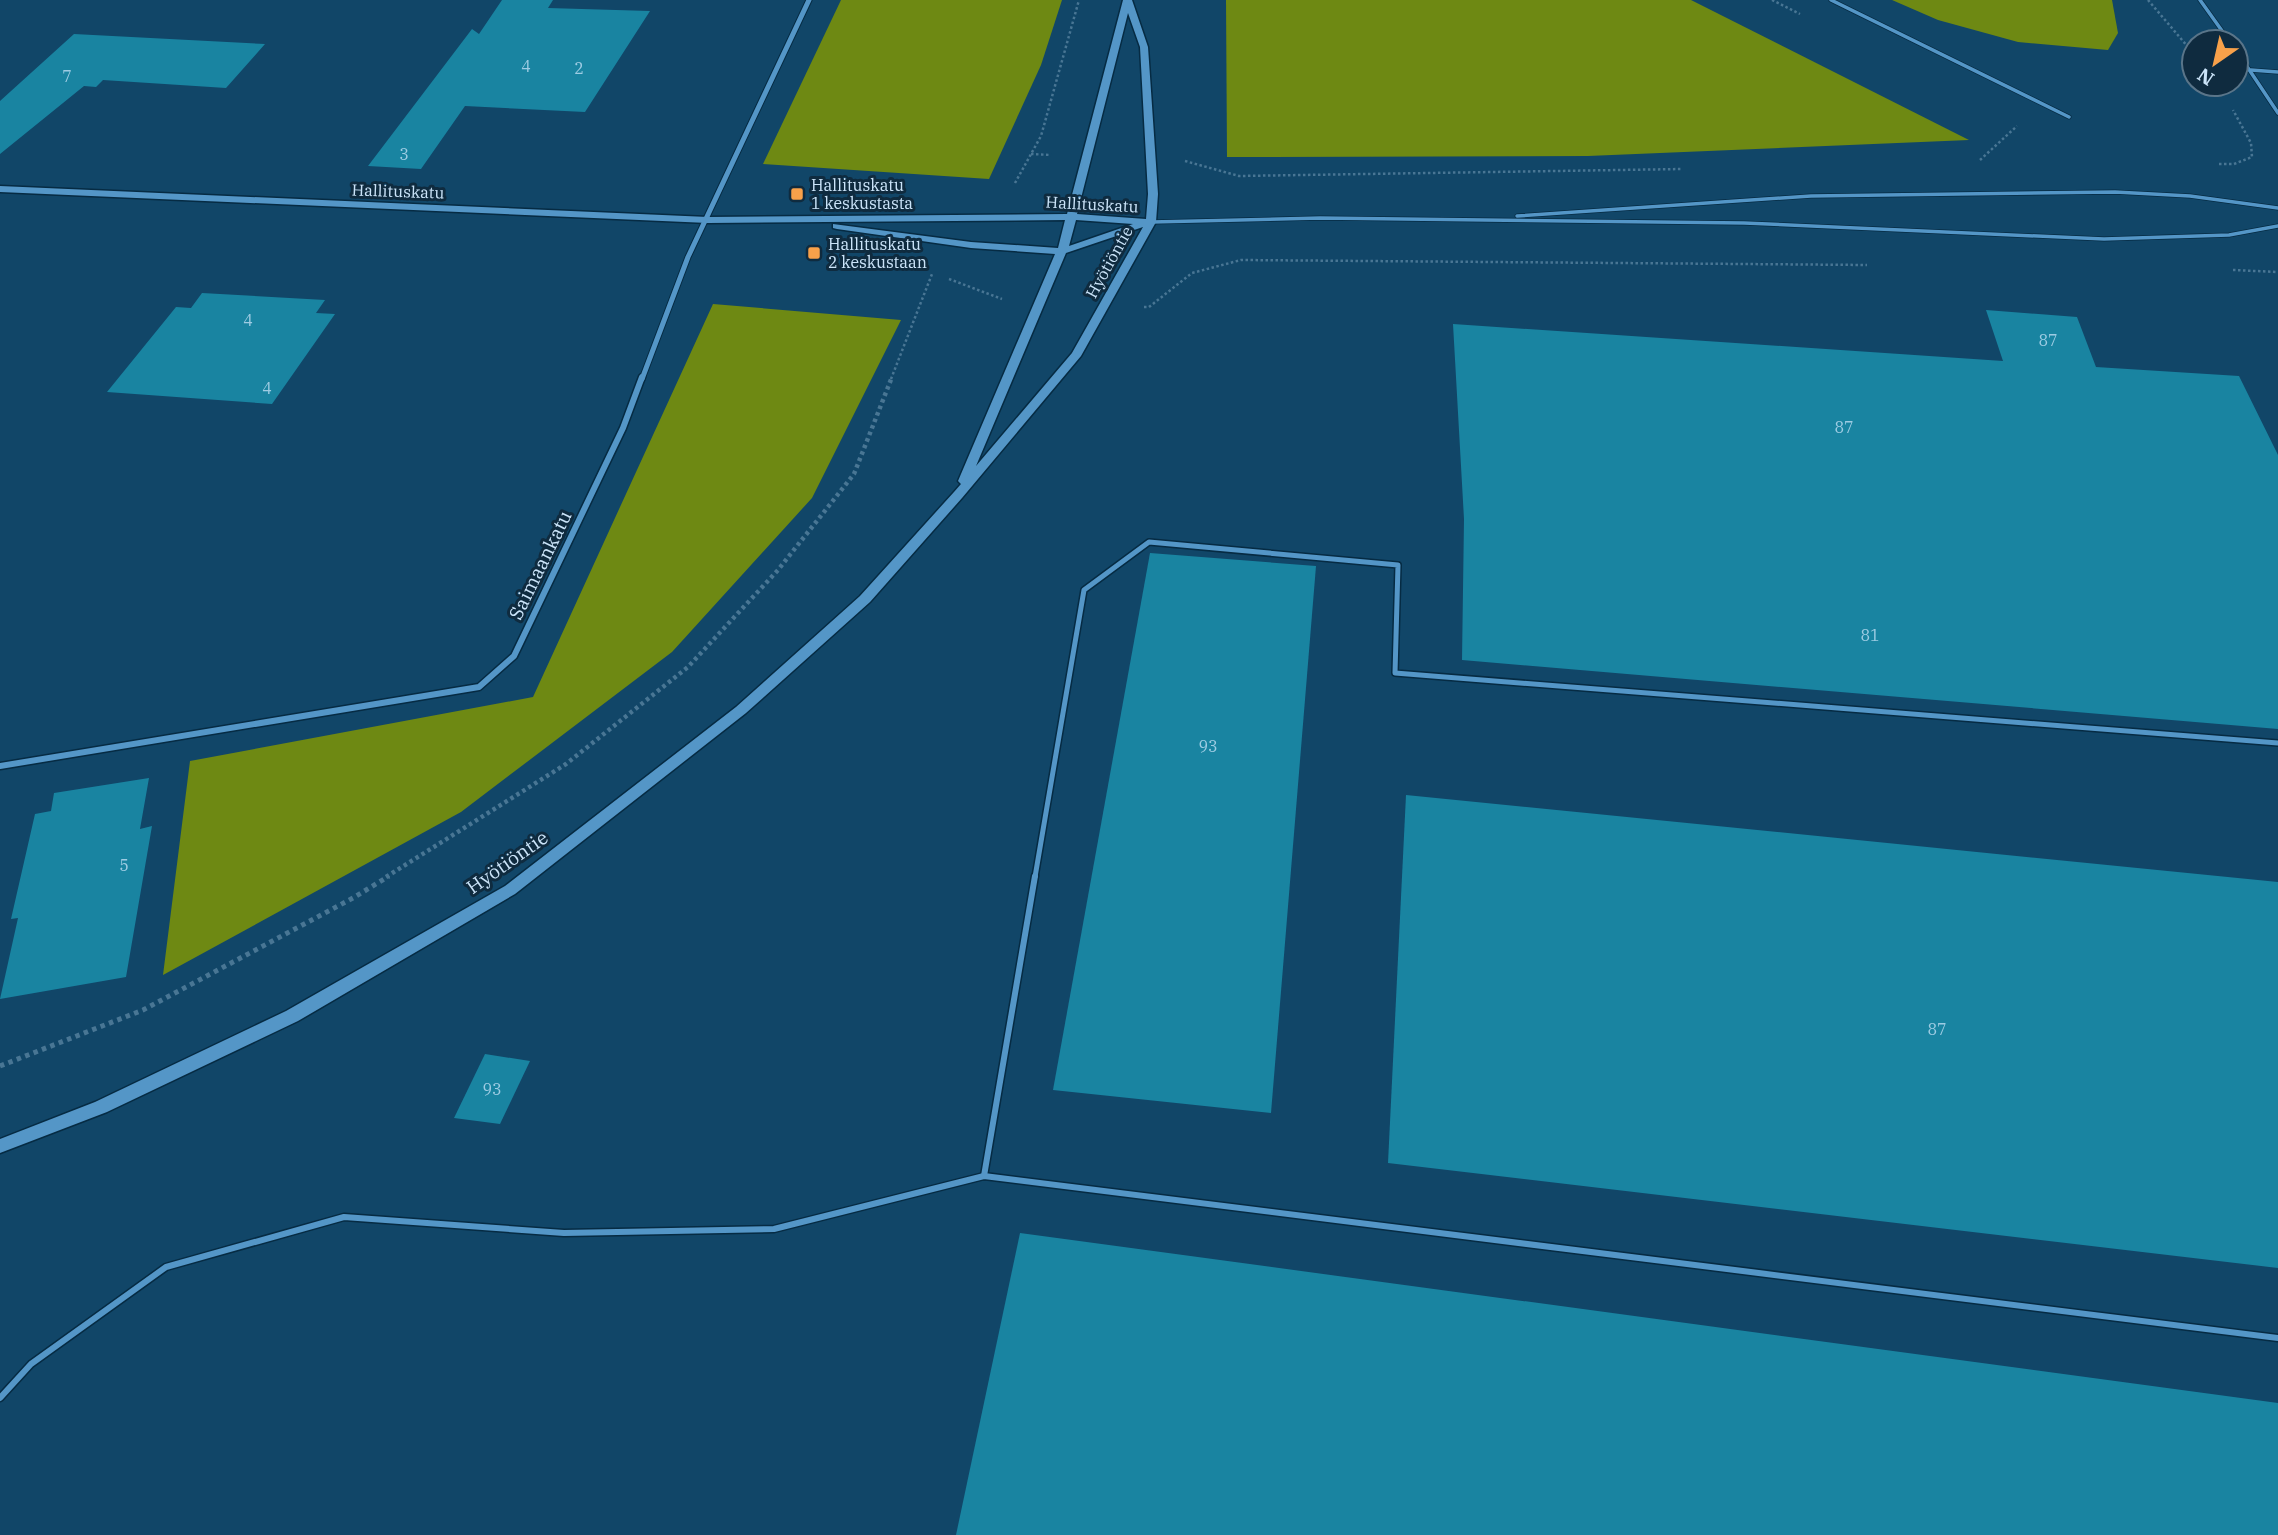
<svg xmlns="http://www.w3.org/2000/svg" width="2278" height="1535" viewBox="0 0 2278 1535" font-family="'IBM Plex Serif',serif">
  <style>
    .forest { fill: #6e8913 }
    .building { fill: #1984a1 }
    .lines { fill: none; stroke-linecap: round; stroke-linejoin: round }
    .lane-far2-casing { stroke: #062b43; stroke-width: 5 }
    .lane-far1-casing { stroke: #062b43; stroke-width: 8 }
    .lane-casing { stroke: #062b43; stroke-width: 9 }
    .street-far1-casing { stroke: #062b43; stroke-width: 7 }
    .street-casing { stroke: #062b43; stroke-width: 9 }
    .secondary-casing { stroke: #062b43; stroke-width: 3 }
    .path-far2 { stroke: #497694; stroke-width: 2.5; stroke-dasharray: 2.5 2.5; stroke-linecap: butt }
    .path-far1 { stroke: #497694; stroke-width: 4.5; stroke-dasharray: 3.5 3.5; stroke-linecap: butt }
    .path { stroke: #497694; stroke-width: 5; stroke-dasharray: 4.5 4.5; stroke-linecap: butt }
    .lane-far2 { stroke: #5496c7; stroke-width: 3.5 }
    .lane-far1 { stroke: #5496c7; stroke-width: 5 }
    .lane { stroke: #5496c7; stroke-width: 6 }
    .street-far1 { stroke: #5496c7; stroke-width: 5 }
    .street { stroke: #5496c7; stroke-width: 6 }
    .secondary { fill: #5496c7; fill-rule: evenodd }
    .poi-dot { fill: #f8a14a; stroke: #0f2b3f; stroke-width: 2.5 }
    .labels { text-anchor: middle; stroke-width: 6; stroke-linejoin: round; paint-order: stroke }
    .number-label { font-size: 16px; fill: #9ecce3 }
    .far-poi-label { font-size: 16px; fill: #cbe4f9; stroke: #0f2b3f; text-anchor: start }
    .far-street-label { font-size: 16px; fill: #cbe4f9; stroke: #0f2b3f }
    .street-label { font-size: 19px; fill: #cbe4f9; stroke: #0f2b3f }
  </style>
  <rect width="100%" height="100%" fill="#114668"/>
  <g class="forest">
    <polygon points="841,0 1062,0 1041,65 989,179 763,164"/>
    <polygon points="1226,0 1691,0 1969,140 1588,156 1227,157"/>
    <polygon points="1892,0 2112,0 2118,33 2108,50 2018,42 1938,20"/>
    <polygon points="713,304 901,320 812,498 672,652 461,812 163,975 190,761 533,697"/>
  </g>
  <g class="building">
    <polygon points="502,0 553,0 548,8 650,11 585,112 465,106 421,169 368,166 472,29 479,34"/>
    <polygon points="74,34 265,44 226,88 103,80 96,87 84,86 0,154 0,101"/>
    <polygon points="202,293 325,300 316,313 335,314 272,404 107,392 176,307 191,308"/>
    <polygon points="1986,310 2077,317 2096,367 2239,376 2278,455 2278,729 1462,660 1464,519 1453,324 2003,361"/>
    <polygon points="1150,553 1316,566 1271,1113 1053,1090"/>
    <polygon points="149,778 140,829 152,826 126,977 0,999 18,918 11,919 35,814 51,811 54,793"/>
    <polygon points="1406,795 2278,882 2278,1268 1388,1163"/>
    <polygon points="485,1054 530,1061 500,1124 454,1118"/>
    <polygon points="1020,1233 2278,1403 2278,1535 956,1535"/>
  </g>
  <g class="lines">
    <g class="lane-far2-casing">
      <g id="lane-far2">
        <polyline points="1831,0 2069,117"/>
        <polyline points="2200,0 2230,42"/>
        <polyline points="2236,50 2278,113"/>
        <polyline points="2251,70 2278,72"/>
        <polyline points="1517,216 1811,196 2115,192 2190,196 2278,208"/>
        <polyline points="1152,222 1320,218 1744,223 2104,239 2229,235 2278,226"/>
      </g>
    </g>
    <g class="lane-far1-casing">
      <polyline id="lane-far1" points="1035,877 1084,590 1149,542 1398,565 1395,673 2278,743"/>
    </g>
    <g class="lane-casing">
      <g id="lane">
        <polyline points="984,1176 1035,876"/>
        <polyline points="0,1398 31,1364 166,1267 344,1217 564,1233 774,1229 984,1176 2278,1338"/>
      </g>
    </g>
    <g class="street-far1-casing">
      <polyline id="street-far1" points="642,379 688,257 809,0"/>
    </g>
    <g class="street-casing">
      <polyline id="street" points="0,766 479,687 514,656 623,428 642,377"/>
    </g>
    <g class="secondary-casing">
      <path id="secondary" d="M1123 0H1132L1148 47 1158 194 1156 222 1081 356 962 498 870 602 746 713 515 894 298 1021 107 1112 0 1153V1139L95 1102 286 1011 505 886 736 707 860 596 954 492 961 484 958 481 1055 254 971 248 837 229 833 228V224L971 242 1058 248 1065 220 708 223 0 192V186L708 217 1067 214ZM1128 13 1140 47 1148 194 1146 219 1077 214ZM1076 220 1133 224 1069 246ZM1143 227 1072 353 976 466 1066 253Z"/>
    </g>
    <g class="path-far2">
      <polyline points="1772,0 1800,14"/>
      <polyline points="2148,0 2194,54"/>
      <polyline points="1031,154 1051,155"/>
      <polyline points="1980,160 2017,126"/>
      <polyline points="1185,161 1239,176 1682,169"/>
      <polyline points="2219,164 2234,164 2252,157 2251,143 2233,110"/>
      <polyline points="1015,183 1041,136 1079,0"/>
      <polyline points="2233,270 2278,272"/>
      <polyline points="949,279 1002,299"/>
      <polyline points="1144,307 1149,307 1192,273 1241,260 1867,265"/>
      <polyline points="891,379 932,274"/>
    </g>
    <polyline class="path-far1" points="386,877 566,764 688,667 778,570 854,474 892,377"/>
    <polyline class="path" points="0,1066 143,1010 353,898 389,876"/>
    <use href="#lane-far2" class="lane-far2"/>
    <use href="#lane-far1" class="lane-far1"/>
    <use href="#lane" class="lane"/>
    <use href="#street-far1" class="street-far1"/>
    <use href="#street" class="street"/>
    <use href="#secondary" class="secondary"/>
  </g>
  <g class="poi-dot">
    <rect x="790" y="187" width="14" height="14" rx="3.5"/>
    <rect x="807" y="246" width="14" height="14" rx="3.5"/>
  </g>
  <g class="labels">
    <g class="number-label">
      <text x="526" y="72">4</text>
      <text x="579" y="74">2</text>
      <text x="67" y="82">7</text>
      <text x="404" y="160">3</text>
      <text x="248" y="326">4</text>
      <text x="2048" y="346">87</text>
      <text x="267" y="394">4</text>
      <text x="1844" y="433">87</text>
      <text x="1870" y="641">81</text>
      <text x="1208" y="752">93</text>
      <text x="124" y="871">5</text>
      <text x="1937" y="1035">87</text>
      <text x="492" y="1095">93</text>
    </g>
    <g class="far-poi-label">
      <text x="811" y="191">Hallituskatu<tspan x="811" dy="18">1 keskustasta</tspan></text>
      <text x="828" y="250">Hallituskatu<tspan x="828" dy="18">2 keskustaan</tspan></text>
    </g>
    <g class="far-street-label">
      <text transform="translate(398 191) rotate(2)" y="6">Hallituskatu</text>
      <text transform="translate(1092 204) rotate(3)" y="6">Hallituskatu</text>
      <text transform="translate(1109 262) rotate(-61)" y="6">Hyötiöntie</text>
    </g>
    <g class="street-label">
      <text transform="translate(540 565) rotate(-64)" y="7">Saimaankatu</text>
      <text transform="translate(507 862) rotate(-35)" y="7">Hyötiöntie</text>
    </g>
  </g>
  <g transform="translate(2215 63) rotate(214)"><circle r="33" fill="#0f2b3f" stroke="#5a7589" stroke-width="2"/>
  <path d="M0-5L12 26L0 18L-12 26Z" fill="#f8a14a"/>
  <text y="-10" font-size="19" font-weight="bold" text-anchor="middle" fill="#cbe4f9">N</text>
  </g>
</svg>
